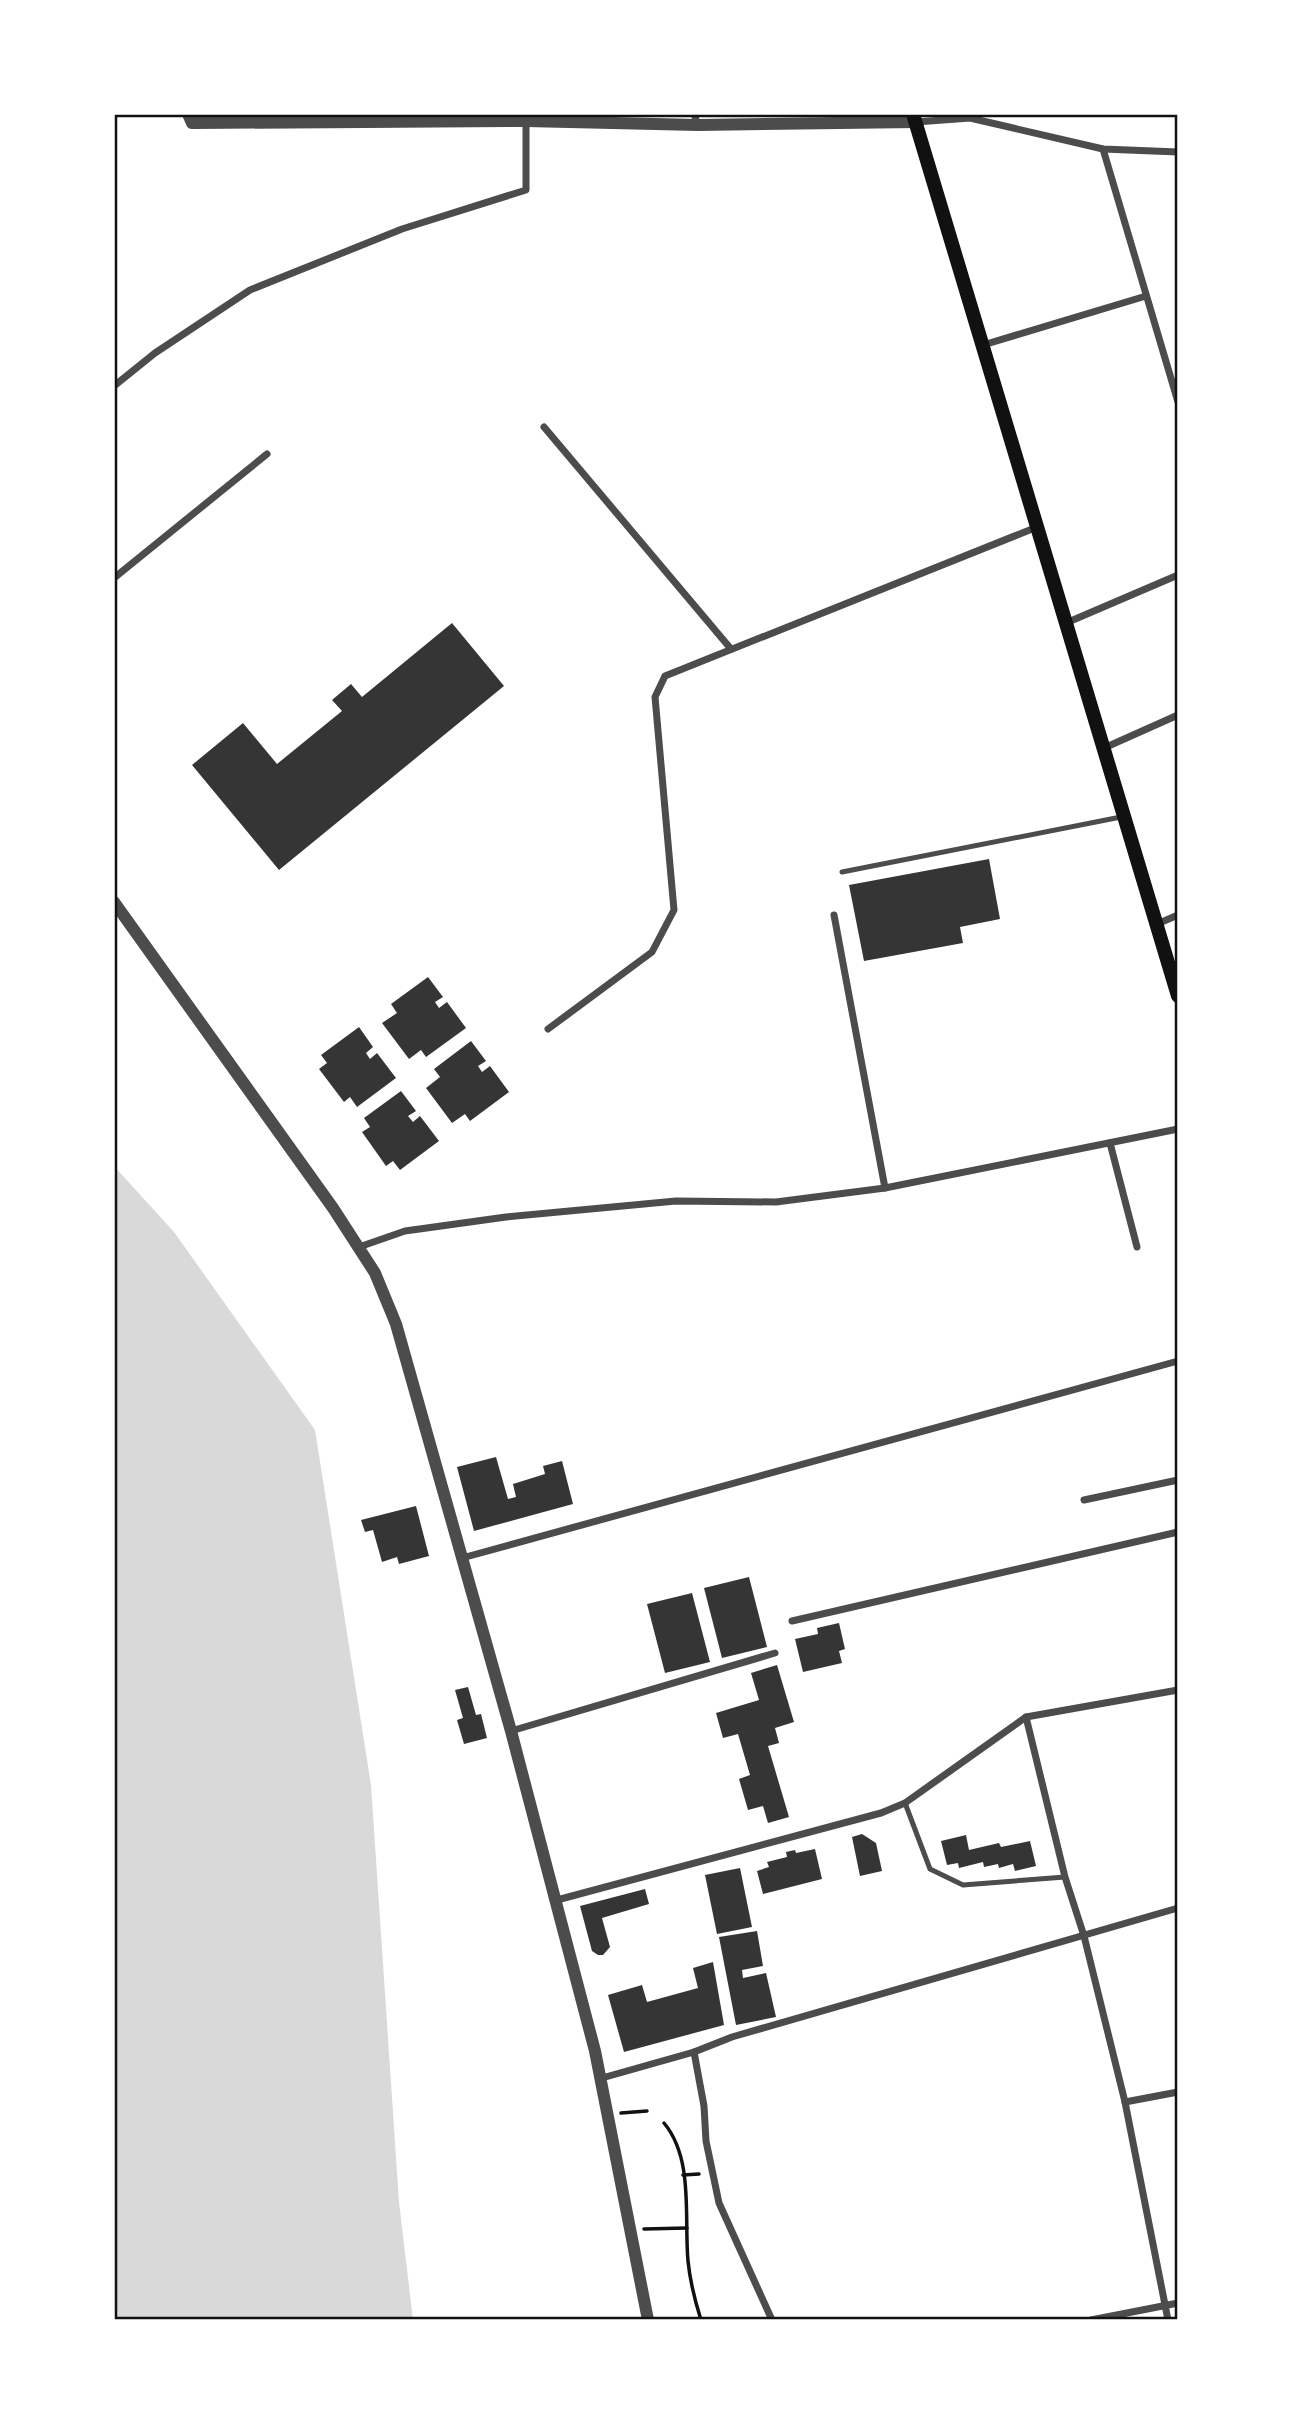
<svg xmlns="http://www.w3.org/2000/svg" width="1292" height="2434" viewBox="0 0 1292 2434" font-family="Commissioner,sans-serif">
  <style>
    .water { fill: #d9d9d9 }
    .building { fill: #353535 }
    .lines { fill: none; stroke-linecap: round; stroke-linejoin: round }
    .path { stroke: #111; stroke-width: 3.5 }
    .service { stroke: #4c4c4c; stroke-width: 5 }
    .minor { stroke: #4c4c4c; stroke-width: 7 }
    .tertiary { stroke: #4c4c4c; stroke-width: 12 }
    .secondary { stroke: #111; stroke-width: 14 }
    .neatline { fill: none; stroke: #111; stroke-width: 2.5 }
  </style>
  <rect width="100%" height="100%" fill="#fff"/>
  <polygon class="water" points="114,1166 174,1232 315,1430 371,1785 399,2202 413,2320 114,2320"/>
  <g class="building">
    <polygon points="452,623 504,686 279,870 192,765 243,723 277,764 342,711 332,700 351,684 362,697"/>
    <polygon points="989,859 1000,919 960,927 963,943 864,961 849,885"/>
    <polygon points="428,977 443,997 435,1002 439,1008 447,1002 466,1028 426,1057 421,1050 409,1059 382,1023 397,1013 391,1004"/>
    <polygon points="359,1027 373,1047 366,1053 370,1059 377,1053 396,1078 357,1107 350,1097 344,1102 319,1069 327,1063 321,1055"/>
    <polygon points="471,1041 486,1061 478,1066 482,1072 490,1066 509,1092 470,1121 465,1114 452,1123 426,1088 440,1077 434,1069"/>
    <polygon points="401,1091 416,1111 408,1116 413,1122 420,1116 439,1141 400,1170 393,1161 386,1166 362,1132 370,1127 364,1118"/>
    <polygon points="496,1457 508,1499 516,1497 513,1484 545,1474 543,1466 562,1461 573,1504 474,1531 457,1467"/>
    <polygon points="416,1506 429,1556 399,1564 397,1557 382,1562 373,1530 365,1532 361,1520"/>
    <polygon points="749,1577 767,1647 722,1658 704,1588"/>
    <polygon points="692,1593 710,1662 665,1673 647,1604"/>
    <polygon points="839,1623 845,1649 839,1651 842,1663 803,1672 795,1639 818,1634 817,1628"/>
    <polygon points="777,1665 794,1722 775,1728 779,1743 768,1746 789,1817 768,1823 763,1806 748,1810 739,1779 750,1775 738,1734 723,1738 716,1713 759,1700 751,1673"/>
    <polygon points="468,1687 476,1715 481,1714 487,1738 464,1744 457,1720 463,1718 455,1690"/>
    <polygon points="862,1834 876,1843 882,1871 860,1876 852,1837"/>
    <polygon points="966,1835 969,1850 999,1843 1001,1847 1030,1841 1036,1866 1015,1871 1013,1864 999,1868 998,1864 984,1867 983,1862 959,1868 958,1863 947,1865 941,1841"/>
    <polygon points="815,1849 822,1879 763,1894 757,1871 769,1867 767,1862 787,1857 786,1852 795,1850 796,1853"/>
    <polygon points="740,1868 752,1927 717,1934 705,1875"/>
    <polygon points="645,1889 649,1904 602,1918 610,1947 603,1955 598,1955 592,1951 580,1906"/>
    <polygon points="757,1931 763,1966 742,1970 743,1978 766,1973 776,2017 736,2025 719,1937"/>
    <polygon points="713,1962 724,2025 624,2052 608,1995 642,1985 647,2002 698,1988 693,1968"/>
  </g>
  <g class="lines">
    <g class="path">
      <polyline points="621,2113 647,2111"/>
      <path d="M664 2123C694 2159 684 2217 688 2261 690 2281 695 2301 701 2320"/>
      <polyline points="683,2175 699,2174"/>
      <polyline points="644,2229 687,2228"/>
    </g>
    <g class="service">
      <polyline points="842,872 1121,817"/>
      <polyline points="905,1803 930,1869 963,1885 1065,1877"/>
    </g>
    <g class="minor">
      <polyline points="694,114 698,125"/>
      <polyline points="916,122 970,118 1103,149 1178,152"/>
      <polyline points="1103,149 1178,402"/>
      <polyline points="983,345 1146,296"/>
      <polyline points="114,386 155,353 250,290 402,229 526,190 526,121"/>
      <polyline points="544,427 731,649"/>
      <polyline points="114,578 267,454"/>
      <polyline points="1066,623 1178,575"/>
      <polyline points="1104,748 1178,715"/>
      <polyline points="834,915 885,1188"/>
      <polyline points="1157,924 1178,915"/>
      <polyline points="548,1029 652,952 674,910 655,697 665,676 1037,527"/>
      <polyline points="1110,1143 1137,1247"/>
      <polyline points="359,1247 405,1231 506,1217 676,1201 776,1202 885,1188 1178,1129"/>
      <polyline points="1084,1500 1178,1480"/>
      <polyline points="462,1558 1178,1361"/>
      <polyline points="792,1621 1178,1532"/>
      <polyline points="1026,1717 1065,1877 1084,1936 1125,2102 1168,2320"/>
      <polyline points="511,1731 775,1653"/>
      <polyline points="557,1900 881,1813 905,1803 1026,1717 1178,1690"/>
      <polyline points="694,2052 704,2106 706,2141 719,2203 772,2320"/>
      <polyline points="602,2078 694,2052 732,2037 1178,1908"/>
      <polyline points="1125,2102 1178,2092"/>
      <polyline points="1091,2320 1178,2303"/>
    </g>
    <g class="tertiary">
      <polyline points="188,114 192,123 526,121 698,125 916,122"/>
      <polyline points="114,902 333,1208 375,1273 396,1324 511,1731 595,2051 648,2320"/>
    </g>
    <polyline class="secondary" points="913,114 1178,996"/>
  </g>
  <rect width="1292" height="2434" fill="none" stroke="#ffffff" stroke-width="231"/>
  <rect x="116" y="116" width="1060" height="2202" class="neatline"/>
</svg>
